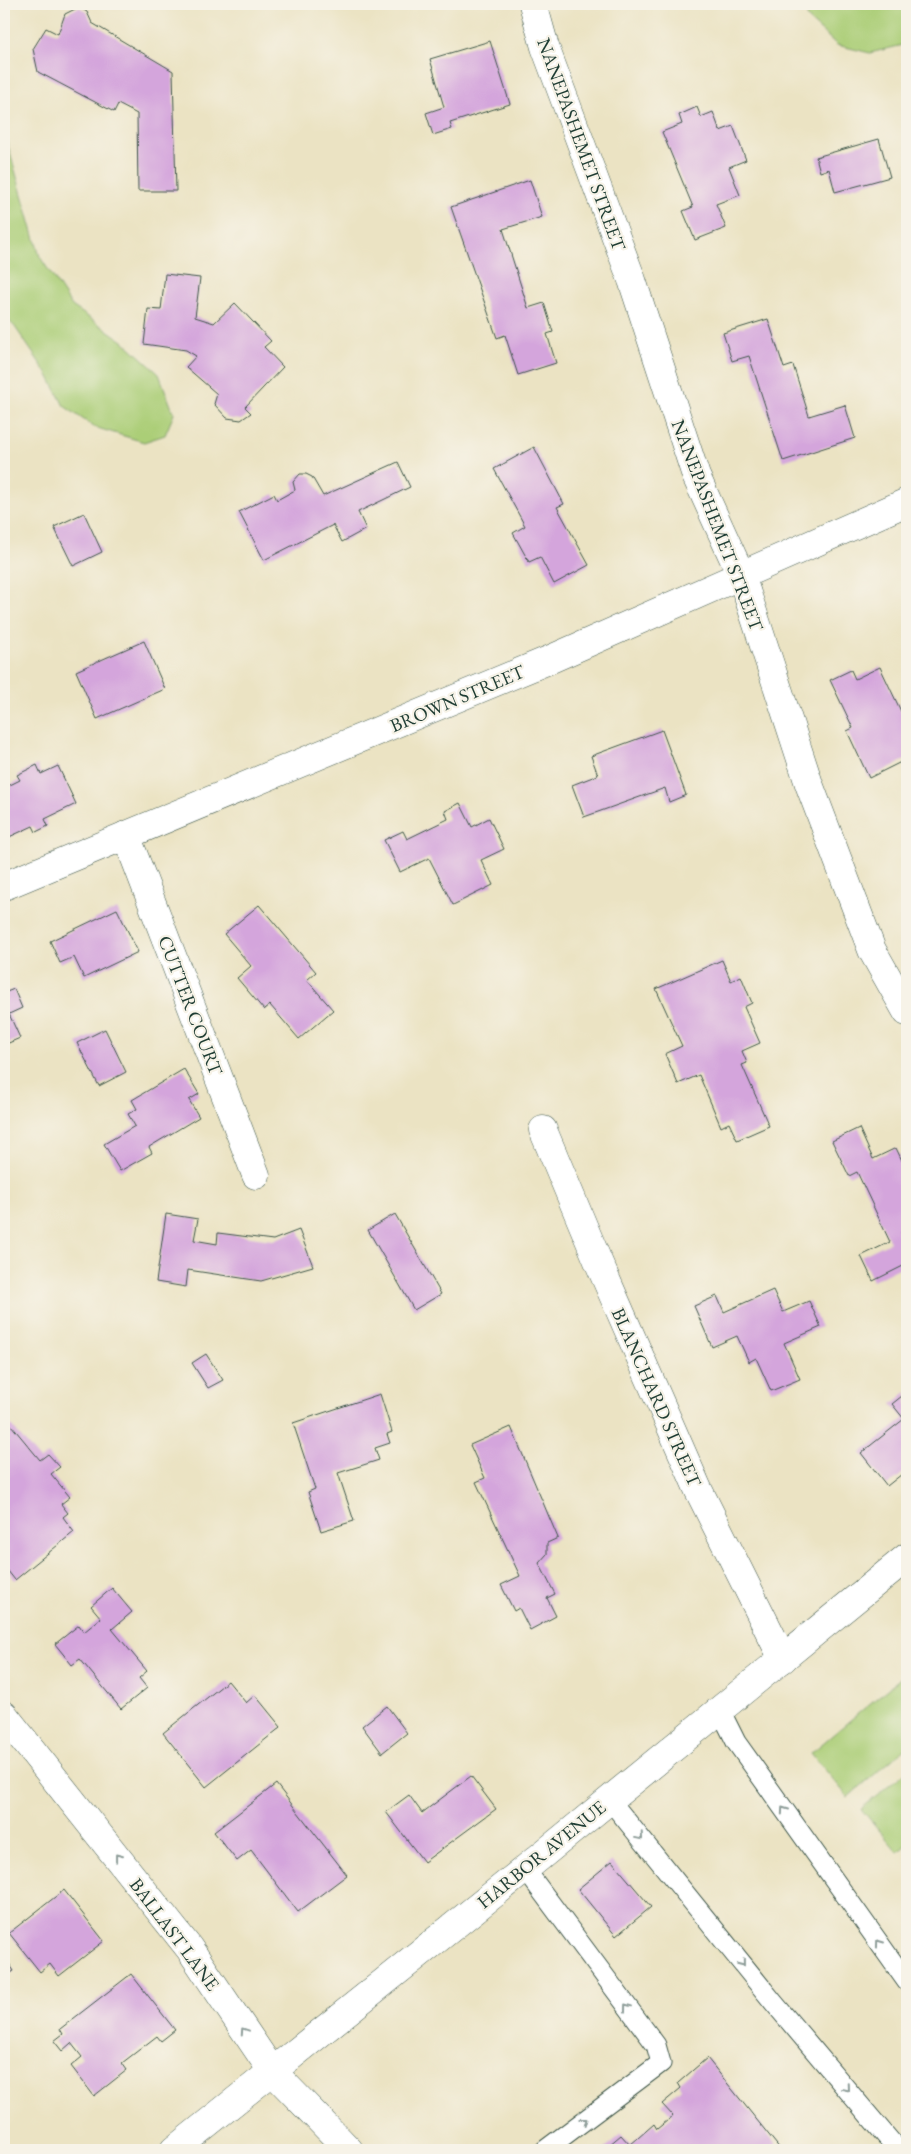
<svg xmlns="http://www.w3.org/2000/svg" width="911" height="2154" viewBox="0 0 911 2154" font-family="'EB Garamond',serif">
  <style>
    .green { fill: #abce77; stroke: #658656 }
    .building { fill: #d4a5dc }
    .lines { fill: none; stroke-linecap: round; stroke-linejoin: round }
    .lane-casing { stroke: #3e5649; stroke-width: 21 }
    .street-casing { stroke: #3e5649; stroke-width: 29 }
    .secondary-casing { stroke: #3e5649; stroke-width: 29 }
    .lane { stroke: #fff; stroke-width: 19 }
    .street { stroke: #fff; stroke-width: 28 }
    .secondary { stroke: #fff; stroke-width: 28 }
    .oneway { stroke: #8f9e9a }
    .labels { text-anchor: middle; stroke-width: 4.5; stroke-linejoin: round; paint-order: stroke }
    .street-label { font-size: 19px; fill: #1f3d34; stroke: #f7f3e8 }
  </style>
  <rect width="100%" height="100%" fill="#f7f3e8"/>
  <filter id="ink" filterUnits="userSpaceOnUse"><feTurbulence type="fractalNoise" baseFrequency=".02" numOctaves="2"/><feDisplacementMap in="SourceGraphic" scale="10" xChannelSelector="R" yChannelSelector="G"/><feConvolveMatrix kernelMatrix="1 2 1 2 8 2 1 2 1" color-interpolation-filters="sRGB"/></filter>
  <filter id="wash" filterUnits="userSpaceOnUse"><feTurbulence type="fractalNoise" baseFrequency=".0096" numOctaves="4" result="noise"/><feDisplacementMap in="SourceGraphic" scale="20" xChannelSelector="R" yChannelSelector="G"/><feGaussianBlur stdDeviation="1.12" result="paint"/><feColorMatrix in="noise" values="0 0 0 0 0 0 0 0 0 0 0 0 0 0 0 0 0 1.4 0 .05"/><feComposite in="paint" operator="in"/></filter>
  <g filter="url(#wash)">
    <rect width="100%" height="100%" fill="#ebe3c3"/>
    <g class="green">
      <polygon points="805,4 907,4 907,44 870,53 837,45 807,18"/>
      <polygon points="4,132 40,257 72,306 123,341 159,374 174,414 165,435 144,442 94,427 64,406 48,375 15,327 4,316"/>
      <polygon points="904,1675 907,1680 907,1747 848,1797 811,1753"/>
      <polygon points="907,1771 907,1844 898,1852 861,1809"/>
    </g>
    <g id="blocks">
      <g class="building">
        <polygon points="79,7 87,12 92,23 173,71 176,191 138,191 137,114 118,104 114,112 38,72 33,49 46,28 58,34 65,14"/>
        <polygon points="490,41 510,104 450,123 452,129 433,135 426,113 444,107 430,59"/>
        <polygon points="697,107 701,117 713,112 720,131 733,126 746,160 729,167 740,195 716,204 726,228 695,240 683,211 693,207 662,132 682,124 679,115"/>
        <polygon points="879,139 890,177 835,192 829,169 820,172 816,157"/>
        <polygon points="530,180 542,217 503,229 528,308 544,303 553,332 547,334 556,363 518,375 505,335 497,338 451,207"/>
        <polygon points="165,274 200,278 195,317 214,323 235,303 271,341 264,347 283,367 245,407 251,413 241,420 227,418 214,404 217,394 186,367 196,356 186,350 144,344 148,309 161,310"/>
        <polygon points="768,319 784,368 793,365 809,416 845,405 855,438 783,461 749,356 732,361 723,333"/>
        <polygon points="534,447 564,504 557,507 589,565 554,584 540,557 529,562 513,533 525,526 494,469"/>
        <polygon points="398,462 410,487 358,512 366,529 342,542 333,525 264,560 239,512 274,494 277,500 295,490 293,482 300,474 306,474 312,477 323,496"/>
        <polygon points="84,513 102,552 73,566 54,527"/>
        <polygon points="144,641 165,689 97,719 76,671"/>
        <polygon points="880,667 907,724 907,759 869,778 847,731 853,728 830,680 851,670 855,679"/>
        <polygon points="662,730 686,795 669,802 665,788 584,817 572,785 598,775 591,756"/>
        <polygon points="37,765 41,774 58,766 76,804 45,819 48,826 36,832 33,826 7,838 4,832 4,788 20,780 17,775"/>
        <polygon points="460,803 472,827 489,818 504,849 481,860 493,885 453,905 429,858 400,872 384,840 403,831 407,839 448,819 445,811"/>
        <polygon points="259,905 316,972 307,980 333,1010 299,1039 270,1005 264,1010 237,978 251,966 224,934"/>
        <polygon points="117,909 138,952 84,978 74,957 60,963 50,941"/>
        <polygon points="722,960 731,981 741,976 752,1003 744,1007 760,1043 742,1051 747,1063 742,1065 769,1126 737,1140 729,1123 721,1127 699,1075 678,1084 665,1054 682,1046 656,989"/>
        <polygon points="14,989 22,1008 9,1014 20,1038 4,1045 4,993"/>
        <polygon points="105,1029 126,1072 99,1086 77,1043"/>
        <polygon points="184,1069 199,1094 189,1100 199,1117 149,1147 152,1153 120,1171 104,1144 135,1126 128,1114 137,1109 132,1100"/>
        <polygon points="859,1128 873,1159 896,1148 907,1171 907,1229 901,1232 907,1244 907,1264 873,1281 861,1256 890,1242 857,1172 849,1176 832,1141"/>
        <polygon points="166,1214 198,1219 194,1240 217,1244 218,1233 273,1240 299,1230 313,1266 261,1281 188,1270 186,1287 156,1282"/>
        <polygon points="395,1214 441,1294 414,1310 368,1230"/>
        <polygon points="773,1290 783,1312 809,1301 821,1327 784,1343 800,1379 771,1391 756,1358 749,1362 737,1336 712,1347 694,1306 717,1296 724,1312"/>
        <polygon points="206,1354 223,1380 208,1388 192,1363"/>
        <polygon points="907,1392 907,1470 887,1486 861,1453 904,1419 892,1404"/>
        <polygon points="380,1394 392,1432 387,1434 390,1443 375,1448 379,1460 338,1473 354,1521 321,1531 308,1492 315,1489 293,1423"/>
        <polygon points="11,1425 40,1460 48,1454 60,1467 51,1474 70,1497 61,1504 68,1513 63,1517 74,1532 15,1580 4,1566 4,1431"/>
        <polygon points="511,1427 558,1538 547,1543 547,1554 539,1563 555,1594 547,1598 556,1616 530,1630 519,1608 514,1611 501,1585 520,1576 476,1482 485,1478 470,1445"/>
        <polygon points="112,1588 132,1612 112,1629 147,1671 139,1678 147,1688 121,1709 80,1659 72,1665 55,1644 79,1625 84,1632 101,1618 91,1606"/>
        <polygon points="228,1681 246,1703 255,1695 281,1727 206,1787 163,1733"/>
        <polygon points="387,1706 407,1733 382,1753 362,1726"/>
        <polygon points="471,1776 496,1809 424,1862 386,1812 409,1795 422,1813"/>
        <polygon points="276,1784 347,1875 298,1912 251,1850 237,1861 214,1832"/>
        <polygon points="612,1861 651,1907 616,1936 578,1889"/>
        <polygon points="64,1890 104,1941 59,1976 50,1964 40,1972 9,1933"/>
        <polygon points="4,1956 14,1971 4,1977"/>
        <polygon points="131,1974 175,2030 161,2041 157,2036 122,2063 127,2070 94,2096 71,2066 82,2057 71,2043 62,2051 54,2041 63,2034 60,2029"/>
        <polygon points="707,2058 781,2150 603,2150 621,2135 630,2145 654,2124 657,2129 673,2116 662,2104 681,2088 678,2083"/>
      </g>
    </g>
  </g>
  <g filter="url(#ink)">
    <use href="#blocks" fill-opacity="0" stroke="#3e5649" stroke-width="1"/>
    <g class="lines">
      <g class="lane-casing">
        <g id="lane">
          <polyline points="720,1710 736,1742 907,1982"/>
          <polyline points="609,1799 774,2003 898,2150"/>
          <polyline points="525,1869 656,2045 661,2063 545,2150"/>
        </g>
      </g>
      <g class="street-casing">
        <g id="street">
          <polyline points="533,4 545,47 632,280 696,476 741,575 809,784 872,950 907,1012"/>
          <polyline points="126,835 256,1175"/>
          <polyline points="4,886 551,659 907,502"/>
          <polyline points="543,1130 598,1261 698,1489 783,1659"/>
          <polyline points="4,1715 189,1948 272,2071 349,2150"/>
        </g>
      </g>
      <g class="secondary-casing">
        <polyline id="secondary" points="174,2150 525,1869 907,1557"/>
      </g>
      <use href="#lane" class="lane"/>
      <use href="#street" class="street"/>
      <use href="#secondary" class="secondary"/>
    </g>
    <defs><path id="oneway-chevron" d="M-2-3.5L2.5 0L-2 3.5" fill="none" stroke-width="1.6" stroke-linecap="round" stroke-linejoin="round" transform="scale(1.25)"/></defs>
    <g class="oneway">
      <use href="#oneway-chevron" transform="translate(784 1810) rotate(-125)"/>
      <use href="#oneway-chevron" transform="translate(640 1837) rotate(50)"/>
      <use href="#oneway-chevron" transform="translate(118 1857) rotate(-128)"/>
      <use href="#oneway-chevron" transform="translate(879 1943) rotate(-126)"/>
      <use href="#oneway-chevron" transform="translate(742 1963) rotate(51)"/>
      <use href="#oneway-chevron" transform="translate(627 2007) rotate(-127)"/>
      <use href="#oneway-chevron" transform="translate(244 2031) rotate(-124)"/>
      <use href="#oneway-chevron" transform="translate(846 2088) rotate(50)"/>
      <use href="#oneway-chevron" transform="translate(584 2121) rotate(-37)"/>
    </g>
  </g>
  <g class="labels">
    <g class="street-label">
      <text transform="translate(582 144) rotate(70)" y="7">NANEPASHEMET STREET</text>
      <text transform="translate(718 525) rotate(69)" y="7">NANEPASHEMET STREET</text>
      <text transform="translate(457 698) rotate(-23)" y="7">BROWN STREET</text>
      <text transform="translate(191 1005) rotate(69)" y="7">CUTTER COURT</text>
      <text transform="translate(657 1397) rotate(66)" y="7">BLANCHARD STREET</text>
      <text transform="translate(541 1854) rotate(-39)" y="7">HARBOR AVENUE</text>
      <text transform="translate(175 1934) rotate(53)" y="7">BALLAST LANE</text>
    </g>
  </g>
  <rect width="911" height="2154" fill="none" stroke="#f7f3e8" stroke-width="20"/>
</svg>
